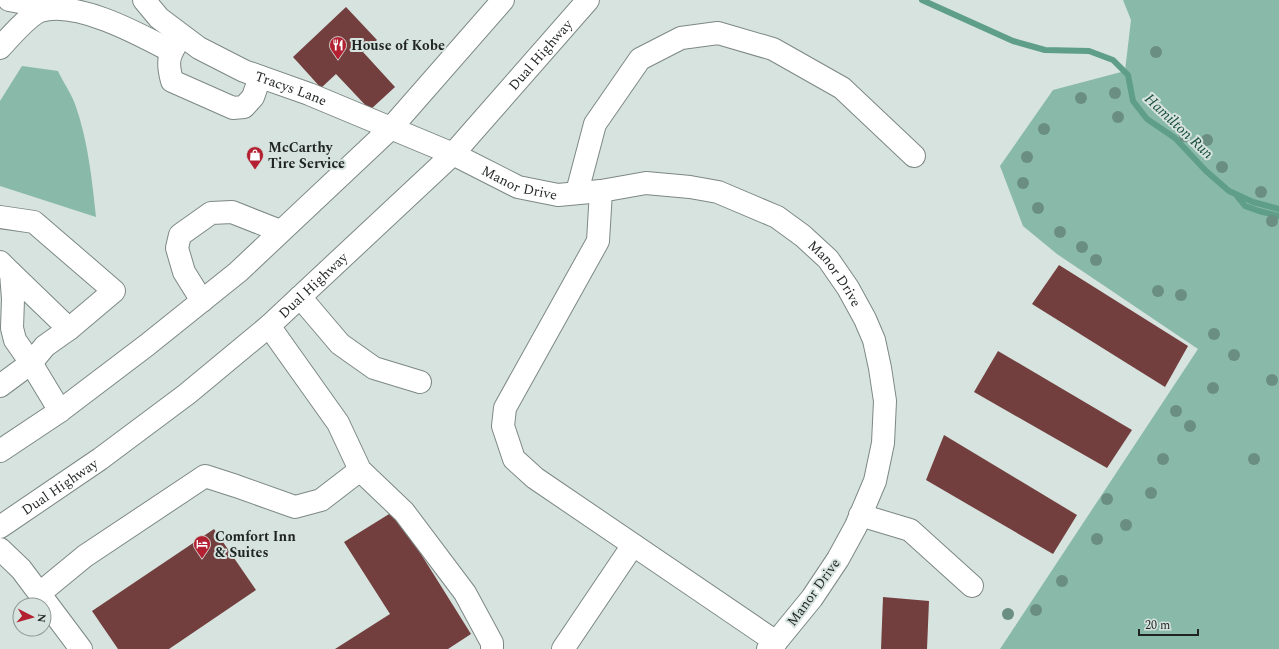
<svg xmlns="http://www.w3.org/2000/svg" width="1279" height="649" viewBox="0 0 1279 649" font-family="Spectral,serif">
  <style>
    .green { fill: #89b9a8 }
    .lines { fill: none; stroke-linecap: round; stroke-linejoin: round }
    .stream { stroke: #5f9e88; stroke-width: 6 }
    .building { fill: #733f3e }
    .minor-casing { stroke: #7d8884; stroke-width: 24 }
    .major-casing { stroke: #7d8884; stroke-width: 24 }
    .minor { stroke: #fff; stroke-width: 22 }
    .major { stroke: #fff; stroke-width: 22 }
    .tree { fill: #6b8e83 }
    .labels { text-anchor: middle; stroke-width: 4; stroke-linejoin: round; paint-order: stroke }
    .poi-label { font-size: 14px; font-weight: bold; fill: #1f2321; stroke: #d6e3de; text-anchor: start }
    .street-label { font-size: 14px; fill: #1f2321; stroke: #d6e3de }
    .water-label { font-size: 15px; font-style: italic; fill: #1a4e3e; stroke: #d6e3de }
  </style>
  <rect width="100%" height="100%" fill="#d6e3de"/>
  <g class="green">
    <polygon points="1123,0 1279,0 1279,649 1000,649 1198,349 1057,254 1023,226 1000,166 1053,90 1125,71 1131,20"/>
    <path d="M22 66 58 71C63 82 71 93 75 104 88 140 92 180 96 217L0 186V101Z"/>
  </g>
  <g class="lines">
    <g class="stream">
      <polyline points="922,0 1013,41 1045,50 1089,51 1113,60 1128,75 1133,101 1147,119 1175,138 1206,171 1229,191 1253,202 1279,209"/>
      <polyline points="1237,196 1245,206 1259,211 1279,216"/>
    </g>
  </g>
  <g class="building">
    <polygon points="346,7 377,40 363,52 395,87 370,110 336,74 321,88 293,57"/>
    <polygon points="1059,265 1188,346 1165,387 1032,304"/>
    <polygon points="998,351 1132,430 1107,468 974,392"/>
    <polygon points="944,435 1077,515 1053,554 926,480"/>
    <polygon points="394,511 471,634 448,649 335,649 390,614 344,542"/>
    <polygon points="214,529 256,590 169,649 118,649 92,611"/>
    <polygon points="883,597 929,601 927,649 881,649"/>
  </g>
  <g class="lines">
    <g class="minor-casing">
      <g id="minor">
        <polyline points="9,0 52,8"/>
        <path id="s1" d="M144 0 159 18 199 48 244 71 309 94 453 154 518 187 558 195 601 191 646 183 690 187 718 192 777 217 803 236 828 259 848 288 865 319 874 340 880 368 885 401 883 443 875 481 856 526 838 559 812 598 776 642 768 649"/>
        <path d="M179 40C168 56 167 62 172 81L233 108 244 107 253 97 260 77"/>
        <path d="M0 48C9 38 28 16 40 11 77 0 139 34 171 51"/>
        <polyline points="601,191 598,241 505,408 503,426 514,459 535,478 776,642"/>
        <polyline points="577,192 595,124 640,59 681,38 718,33 773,49 842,88 914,156"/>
        <polyline points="0,217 34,222 114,291 69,329 11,273"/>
        <polyline points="0,262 11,273 13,299 12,328 15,340 31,363 60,411"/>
        <polyline points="300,297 340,344 374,368 420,382"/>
        <polyline points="202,301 184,272 177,248 180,235 211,213 232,212 280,231"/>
        <polyline points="269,326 338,423 360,470 404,512 465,593 492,643 492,649"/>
        <polyline points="0,386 31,363 45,346 69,329"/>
        <polyline points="860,515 910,530 972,586"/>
        <polyline points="0,549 21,569 81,649"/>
        <polyline points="40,593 85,556 205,476 236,486 295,507 321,500 360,470"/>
        <polyline points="563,649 633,545"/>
      </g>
    </g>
    <g class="major-casing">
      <g id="major">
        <polyline points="0,451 60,411 147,345 238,272 391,128 503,0"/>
        <path id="s2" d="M0 527 100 459 187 394 269 326 453 154 588 0"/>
      </g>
    </g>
    <use href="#minor" class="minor"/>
    <use href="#major" class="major"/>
  </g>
  <g class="tree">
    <circle cx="1156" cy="52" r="6"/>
    <circle cx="1115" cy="93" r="6"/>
    <circle cx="1081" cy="98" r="6"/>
    <circle cx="1118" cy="117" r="6"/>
    <circle cx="1044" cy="129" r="6"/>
    <circle cx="1185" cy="136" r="6"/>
    <circle cx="1207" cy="140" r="6"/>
    <circle cx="1027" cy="157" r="6"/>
    <circle cx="1222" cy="167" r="6"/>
    <circle cx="1023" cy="183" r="6"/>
    <circle cx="1261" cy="192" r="6"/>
    <circle cx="1038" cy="208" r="6"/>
    <circle cx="1272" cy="221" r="6"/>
    <circle cx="1060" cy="232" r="6"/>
    <circle cx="1082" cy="247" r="6"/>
    <circle cx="1096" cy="260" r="6"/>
    <circle cx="1158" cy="291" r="6"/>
    <circle cx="1181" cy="295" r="6"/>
    <circle cx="1214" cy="334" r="6"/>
    <circle cx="1234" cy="355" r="6"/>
    <circle cx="1272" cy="380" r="6"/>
    <circle cx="1213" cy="388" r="6"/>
    <circle cx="1176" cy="411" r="6"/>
    <circle cx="1190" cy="426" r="6"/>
    <circle cx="1163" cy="459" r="6"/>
    <circle cx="1254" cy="459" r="6"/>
    <circle cx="1151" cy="493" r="6"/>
    <circle cx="1107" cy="499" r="6"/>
    <circle cx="1126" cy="525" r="6"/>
    <circle cx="1097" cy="539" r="6"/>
    <circle cx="1062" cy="581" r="6"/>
    <circle cx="1036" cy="610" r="6"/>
    <circle cx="1008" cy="614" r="6"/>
  </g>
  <defs>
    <g id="restaurant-pin" transform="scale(0.9)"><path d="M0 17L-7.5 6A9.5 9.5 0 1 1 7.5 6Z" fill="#b22031" stroke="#d6e3de"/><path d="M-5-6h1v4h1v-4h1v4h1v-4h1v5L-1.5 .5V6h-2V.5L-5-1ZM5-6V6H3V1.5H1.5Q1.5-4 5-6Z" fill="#fff"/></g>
    <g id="shop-pin" transform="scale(0.9)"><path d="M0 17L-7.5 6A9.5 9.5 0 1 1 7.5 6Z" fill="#b22031" stroke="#d6e3de"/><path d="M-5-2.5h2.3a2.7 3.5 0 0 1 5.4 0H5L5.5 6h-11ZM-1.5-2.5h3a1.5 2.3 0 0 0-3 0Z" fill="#fff"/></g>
    <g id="hotel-pin" transform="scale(0.9)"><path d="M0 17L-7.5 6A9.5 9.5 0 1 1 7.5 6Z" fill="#b22031" stroke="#d6e3de"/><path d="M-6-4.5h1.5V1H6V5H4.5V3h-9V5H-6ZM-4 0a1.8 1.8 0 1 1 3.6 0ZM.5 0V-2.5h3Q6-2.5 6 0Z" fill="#fff"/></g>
  </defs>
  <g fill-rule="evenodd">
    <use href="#restaurant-pin" x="338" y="45"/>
    <use href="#shop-pin" x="255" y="155"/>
    <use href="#hotel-pin" x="202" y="544"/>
  </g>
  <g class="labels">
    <g class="poi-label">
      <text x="351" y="50">House of Kobe</text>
      <text x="268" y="152">McCarthy<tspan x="268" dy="16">Tire Service</tspan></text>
      <text x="215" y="541">Comfort Inn<tspan x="215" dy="16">&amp; Suites</tspan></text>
    </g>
    <g class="street-label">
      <text dy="5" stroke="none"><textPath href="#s2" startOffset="720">Dual Highway</textPath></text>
      <text dy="5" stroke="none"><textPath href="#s1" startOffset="174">Tracys Lane</textPath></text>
      <text dy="5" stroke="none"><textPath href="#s1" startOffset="422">Manor Drive</textPath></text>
      <text dy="5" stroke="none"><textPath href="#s1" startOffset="770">Manor Drive</textPath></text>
      <text dy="5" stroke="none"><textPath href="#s2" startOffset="396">Dual Highway</textPath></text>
      <text dy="5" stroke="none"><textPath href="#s2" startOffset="72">Dual Highway</textPath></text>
      <text transform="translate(813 592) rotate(-54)" y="5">Manor Drive</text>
    </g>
    <g class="water-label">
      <text transform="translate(1179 126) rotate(43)" y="5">Hamilton Run</text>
    </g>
  </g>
  <g transform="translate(32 617) rotate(96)"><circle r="19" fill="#d6e3de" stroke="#8d9692"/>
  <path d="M0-3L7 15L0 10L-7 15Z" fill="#b22031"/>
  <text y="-6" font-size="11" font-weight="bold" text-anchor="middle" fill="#1f2321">N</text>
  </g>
  <path d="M1139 629v6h59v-6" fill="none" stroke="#1f2321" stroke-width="2"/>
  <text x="1145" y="629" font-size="12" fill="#1f2321" stroke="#d6e3de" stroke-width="3" paint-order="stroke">20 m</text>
</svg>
